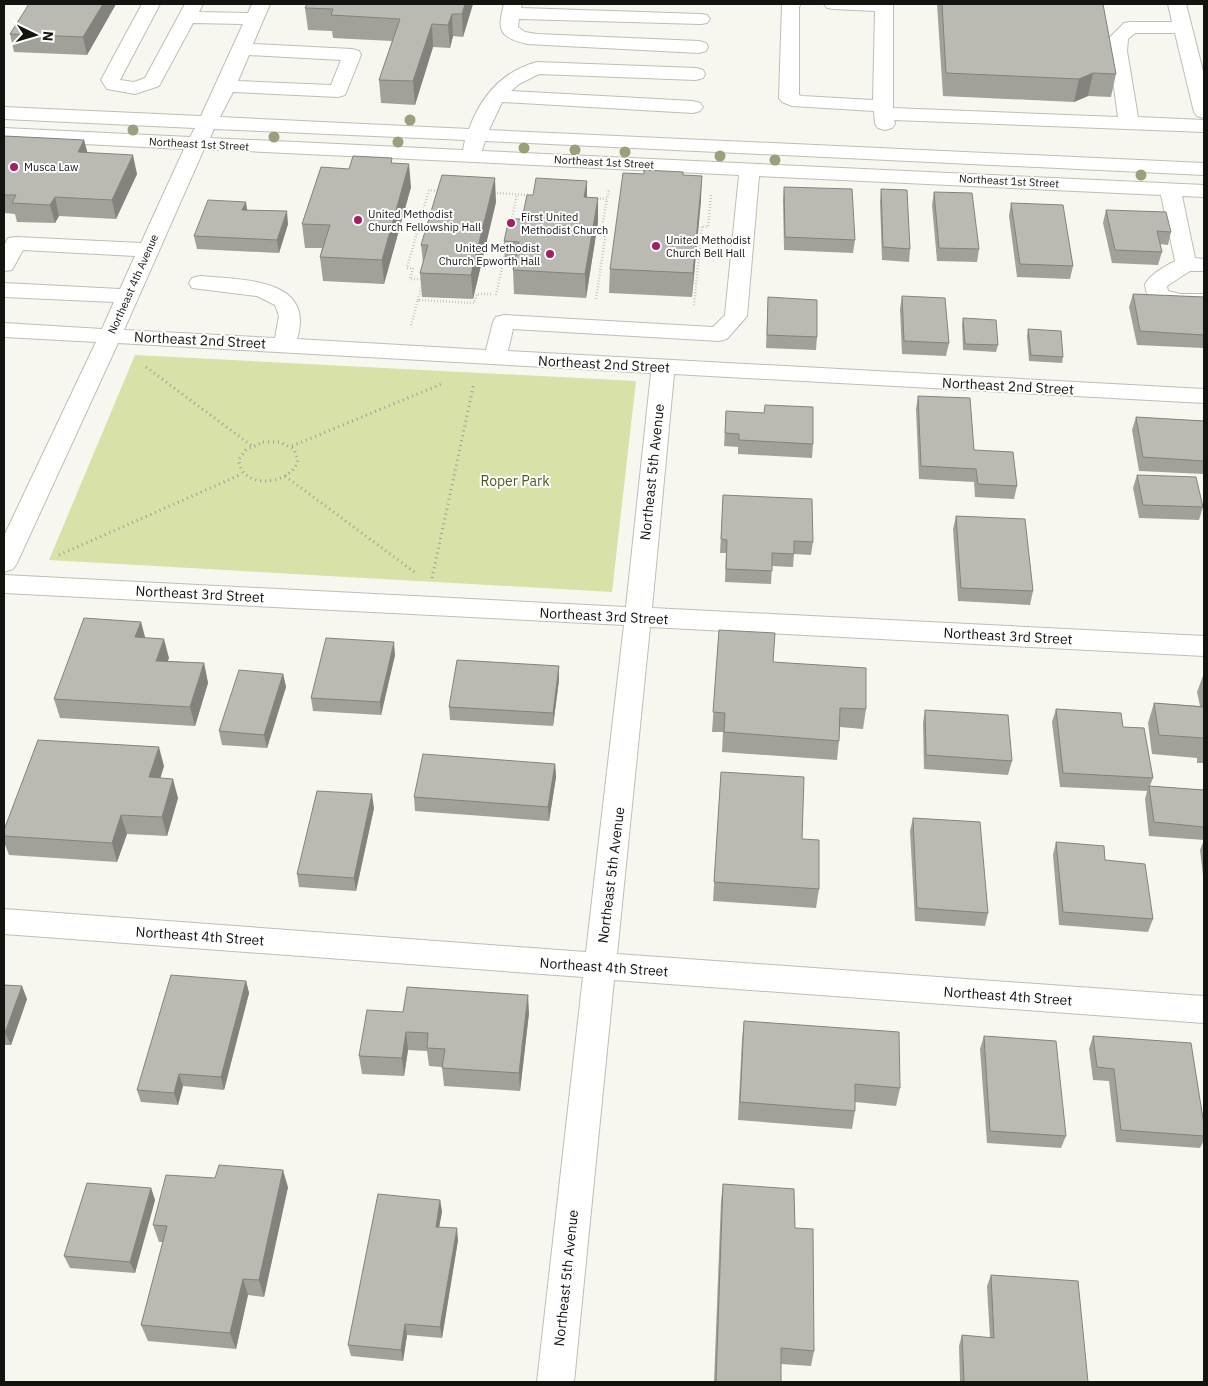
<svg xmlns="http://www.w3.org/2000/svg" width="1208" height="1386" viewBox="0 0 1208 1386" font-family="'IBM Plex Sans',sans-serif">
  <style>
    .green { fill: #d8e1a8 }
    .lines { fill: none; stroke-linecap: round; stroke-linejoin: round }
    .minor-casing { stroke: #bfbdb6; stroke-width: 2 }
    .path-far1 { stroke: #9e9d97; stroke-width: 2.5; stroke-dasharray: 0.5 2.5; stroke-linecap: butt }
    .path { stroke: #9e9d97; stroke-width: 3; stroke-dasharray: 1 4; stroke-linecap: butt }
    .minor { fill: #fff; fill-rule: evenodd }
    .tree { fill: #9ca07a }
    .wall { fill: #a1a099 }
    .shaded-wall { fill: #83827d }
    .building { fill: #bbbab2; stroke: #83827d }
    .poi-dot { fill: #a71d63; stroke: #fff; stroke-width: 2 }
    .labels { text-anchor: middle; stroke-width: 4; stroke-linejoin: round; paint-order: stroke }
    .far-street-label { font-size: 11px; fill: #131310; stroke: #fff }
    .far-poi-label { font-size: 11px; fill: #131310; stroke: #fff; text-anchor: start }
    .street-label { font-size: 14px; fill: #131310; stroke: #fff }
    .park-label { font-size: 14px; fill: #51581a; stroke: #fff }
  </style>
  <rect width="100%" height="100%" fill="#f8f7ef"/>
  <polygon class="green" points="135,355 636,381 612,592 49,560"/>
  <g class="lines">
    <g class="minor-casing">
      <g id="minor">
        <path d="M142 4H160L120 80 134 82 145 78 185 4H203L199 12 248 13 252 4H270L253 44 352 49 359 51 361 55 345 95 338 97 233 92 220 117 469 129C481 96 503 71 537 62L696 68 703 70 705 74 703 78 696 80 539 74 519 84 511 91 693 101 700 103 703 107 700 111 693 113 502 102 489 130 1204 163V175L485 141 482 151 1204 185V197L1182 196 1195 258 1204 259V271H1190L1167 286 1168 291 1180 294H1204V308C1188 307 1164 309 1151 299 1146 295 1146 289 1145 284 1152 273 1164 267 1175 261L1161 195 759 176 747 316 727 339 719 341 513 329 508 351 1204 389V403L674 374 652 608 1204 636V656L650 627 617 954 1204 996V1023L614 980 574 1382H537L583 977 4 934V909L586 952 624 625 4 593V575L626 607 651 373 118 343 17 563 13 569 4 572V536L96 342 4 337V323L102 329 114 302 4 297V283L120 289 135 256 23 250 12 270 4 271V246L8 238 16 237 141 243 184 149 4 140V128L190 137 195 128 4 119V107L201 116 243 24 193 23 159 86 135 94 107 89 101 80ZM249 55 341 60 331 85 238 81ZM214 129 465 140 463 150 210 138ZM204 149 739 175 725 315 713 327 504 315 496 317 493 322 486 350 297 339C316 277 241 280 200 276L192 278 189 283 192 288 257 296 275 305 279 316 275 338 124 330Z"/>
        <path d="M504 4H522L521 8 701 14 707 15 710 19 707 23 701 24 519 19 518 27 525 32 537 34 699 41 706 43 708 47 706 51 699 53 527 44C499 37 497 31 504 4Z"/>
        <polygon points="782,4 801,4 799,7 799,95 802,96 873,100 875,11 833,9 827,8 824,4 893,4 893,108 1118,117 1109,51 1110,37 1124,23 1130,22 1172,22 1168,4 1186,4 1204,75 1204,118 1197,116 1194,112 1175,33 1135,33 1128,39 1127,51 1138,117 1204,120 1204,132 894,120 895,124 892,128 885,130 878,128 875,124 874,111 792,106 782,102 779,98"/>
      </g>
    </g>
    <g class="path-far1">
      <polyline points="494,193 530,195"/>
      <polyline points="594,198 607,199 609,189"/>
      <polyline points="511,223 517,194"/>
      <polyline points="496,295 505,254"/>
      <polyline points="596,299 605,238 602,227 607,199"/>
      <polyline points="418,300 423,279 410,279 413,268 407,268 429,190 441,191"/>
      <polyline points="694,305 702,226 708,227 711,194"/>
      <polyline points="411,325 418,300 474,303 477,294 493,294"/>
    </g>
    <g class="path">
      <polyline points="146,367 252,446"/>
      <path d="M263 442H280L294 449 298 460C292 486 239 490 239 459L246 450Z"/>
      <polyline points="292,446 444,383"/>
      <polyline points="285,476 417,574"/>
      <polyline points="59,555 242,474"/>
      <polyline points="432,578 474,383"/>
    </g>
    <use href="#minor" class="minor"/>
  </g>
  <g class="tree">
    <circle cx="410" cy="120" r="5.5"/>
    <circle cx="133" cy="130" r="5.5"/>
    <circle cx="274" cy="137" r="5.5"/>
    <circle cx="398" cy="142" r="5.5"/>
    <circle cx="524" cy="148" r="5.5"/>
    <circle cx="575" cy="150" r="5.5"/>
    <circle cx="625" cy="152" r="5.5"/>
    <circle cx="720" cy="156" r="5.5"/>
    <circle cx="775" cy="160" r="5.5"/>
    <circle cx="1141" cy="175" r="5.5"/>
  </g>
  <g class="wall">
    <polygon points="116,4 87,55 14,52 10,34"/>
    <polygon points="307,4 473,4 463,37 453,36 450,48 433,47 415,105 381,103 379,80 392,41 333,38 332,31 308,30 305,8"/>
    <polygon points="937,4 1103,4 1116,74 1111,97 1088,96 1074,102 943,96"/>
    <polygon points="4,136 84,140 87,153 137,174 116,219 59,216 55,223 17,222 15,214 4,213"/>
    <polygon points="393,163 411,187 384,284 323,281 320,257 322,248 305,248 302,224 349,169"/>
    <polygon points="683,175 701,200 692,297 609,293 610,269"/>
    <polygon points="784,187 855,240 853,253 784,250 783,200"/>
    <polygon points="881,189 910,249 909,262 882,260 880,202"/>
    <polygon points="934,192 979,249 977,262 937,261 932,205"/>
    <polygon points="587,197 598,198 598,222 586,298 514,294 513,270 514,266 505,265 504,241 522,219"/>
    <polygon points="496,202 473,299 422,297 420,273 423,262 421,245"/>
    <polygon points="1011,203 1073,266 1070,279 1017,277 1009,216"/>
    <polygon points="1106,210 1171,232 1168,245 1160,244 1162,252 1158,265 1112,263 1103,223"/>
    <polygon points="288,224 279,253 197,249 194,236"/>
    <polygon points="1133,294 1204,297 1204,348 1137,345 1129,307"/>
    <polygon points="902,296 949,343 946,356 902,354 900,309"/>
    <polygon points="768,297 817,337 816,350 766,348"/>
    <polygon points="963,318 998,345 996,352 963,350 962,325"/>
    <polygon points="1028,329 1063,357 1062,363 1029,361 1027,336"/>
    <polygon points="918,396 974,450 1017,486 1014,499 975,497 974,482 919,479 916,409"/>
    <polygon points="726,411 813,444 812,458 738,454 738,447 724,446"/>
    <polygon points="1136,417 1204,421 1204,474 1139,471 1132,430"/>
    <polygon points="1137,475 1203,507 1199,520 1139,518 1133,488"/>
    <polygon points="723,495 813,542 811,555 794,554 793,567 772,566 771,584 725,582 726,553 720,553"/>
    <polygon points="956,516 1033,591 1030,605 958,601 953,529"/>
    <polygon points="141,622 145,638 169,658 167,661 204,663 208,683 195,726 60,718 54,699"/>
    <polygon points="719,630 773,662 866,709 863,729 840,727 839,741 837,760 722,752 723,732 712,732"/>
    <polygon points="395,655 381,715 313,711 311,698"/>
    <polygon points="559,666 559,680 553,726 450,720 449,707"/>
    <polygon points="1204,673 1204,763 1197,763 1197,758 1152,754 1148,723 1154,703 1200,706 1197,692"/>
    <polygon points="283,674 286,687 267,748 222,745 219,731"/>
    <polygon points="1056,709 1123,727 1153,778 1150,786 1204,790 1204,883 1200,850 1204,840 1149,836 1145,799 1147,791 1060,787 1052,722"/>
    <polygon points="925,710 1012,761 1008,775 924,769 923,723"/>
    <polygon points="555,764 556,777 549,821 415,811 414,797"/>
    <polygon points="164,766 160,778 178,798 167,836 127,834 117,862 9,855 4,842 4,830"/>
    <polygon points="721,772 802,839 819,889 816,908 713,901"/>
    <polygon points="374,808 356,891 299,887 297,874"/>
    <polygon points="913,818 988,913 985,926 915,921 910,831"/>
    <polygon points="1056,842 1105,860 1153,919 1148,932 1059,925 1053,855"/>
    <polygon points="246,981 249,993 224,1090 183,1086 178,1105 141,1102 137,1090"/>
    <polygon points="4,985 27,999 11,1045 4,1045"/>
    <polygon points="403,1012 529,1013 520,1091 444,1086 442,1067 429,1066 427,1051 408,1050 404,1076 362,1074 359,1056"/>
    <polygon points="744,1021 900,1088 896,1106 855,1102 855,1111 852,1129 738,1120 742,1039"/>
    <polygon points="984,1036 1066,1136 1061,1148 987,1143 980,1049"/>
    <polygon points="1093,1036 1204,1125 1204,1140 1200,1148 1116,1142 1109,1081 1093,1080 1089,1049"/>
    <polygon points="723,1184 795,1228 814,1351 811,1366 781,1364 781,1382 714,1382 721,1201"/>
    <polygon points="288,1187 264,1297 248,1295 236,1349 148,1341 141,1325 163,1242 159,1242 153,1225"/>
    <polygon points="151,1188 155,1200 135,1273 70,1268 64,1256"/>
    <polygon points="440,1200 442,1212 439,1227 458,1240 442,1338 407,1335 403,1361 351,1356 348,1345"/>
    <polygon points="991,1275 1088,1382 960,1382 959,1346 962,1335 990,1338 987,1286"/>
  </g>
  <g class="shaded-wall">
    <polygon points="103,4 116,4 87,55 83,37"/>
    <polygon points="465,4 473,4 463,37 462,14"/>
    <polygon points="452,14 453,36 450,48 448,25"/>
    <polygon points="432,24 433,47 415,105 413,81"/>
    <polygon points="1093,73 1088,96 1074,102 1079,79"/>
    <polygon points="84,140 89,158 78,152"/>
    <polygon points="133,155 137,174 116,219 112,200"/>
    <polygon points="409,164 411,187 384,284 382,260"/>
    <polygon points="702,176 701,200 692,297 693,273"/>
    <polygon points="495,178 496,202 473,299 471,275"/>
    <polygon points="587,181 587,204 584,197"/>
    <polygon points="55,197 59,216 55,223 50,205"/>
    <polygon points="598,198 598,222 586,298 585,274"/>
    <polygon points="246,202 248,215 242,210"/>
    <polygon points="287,211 288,224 279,253 277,240"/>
    <polygon points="141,622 146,641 135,637"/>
    <polygon points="164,639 169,658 161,680 156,661"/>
    <polygon points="394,642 395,655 381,715 380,702"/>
    <polygon points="204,663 208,683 195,726 190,707"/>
    <polygon points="559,666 559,680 553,726 553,713"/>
    <polygon points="283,674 286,687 267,748 264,735"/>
    <polygon points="159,747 164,766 155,796 149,777"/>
    <polygon points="555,764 556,777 549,821 548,807"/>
    <polygon points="173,779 178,798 167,836 162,817"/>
    <polygon points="372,794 374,808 356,891 354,878"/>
    <polygon points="121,815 127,834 117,862 112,843"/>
    <polygon points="246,981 249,993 224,1090 221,1077"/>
    <polygon points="22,986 27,999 11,1045 5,1033"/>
    <polygon points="528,995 529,1013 520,1091 519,1073"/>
    <polygon points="406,1032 408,1050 404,1076 402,1058"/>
    <polygon points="179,1074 183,1086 178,1105 174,1093"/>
    <polygon points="283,1170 288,1187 264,1297 259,1280"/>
    <polygon points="151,1188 155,1200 135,1273 130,1262"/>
    <polygon points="440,1200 442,1212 437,1238 436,1227"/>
    <polygon points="457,1228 458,1240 442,1338 440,1327"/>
    <polygon points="243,1279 248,1295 236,1349 230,1333"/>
    <polygon points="405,1324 407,1335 403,1361 401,1350"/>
  </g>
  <g class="building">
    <polygon points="29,4 103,4 83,37 10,34"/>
    <polygon points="307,4 465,4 462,14 452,14 448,25 432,24 413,81 379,80 400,19 331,15 333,9 305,8"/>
    <polygon points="942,4 1103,4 1116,74 1093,73 1079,79 946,73"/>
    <polygon points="4,136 84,140 78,152 133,155 112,200 55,197 50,205 12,203 16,195 4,195"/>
    <polygon points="353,156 392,158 391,163 409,164 382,260 320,257 330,225 302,224 321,167 349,169"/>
    <polygon points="644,170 683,172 683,175 702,176 693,273 610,269 623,173 644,174"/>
    <polygon points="442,175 495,178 471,275 420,273 428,245 421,245"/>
    <polygon points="536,178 587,181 584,197 598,198 585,274 513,270 519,242 504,241 509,219 522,219 527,195 533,195"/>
    <polygon points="784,187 852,189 855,240 785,237"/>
    <polygon points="881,189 907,190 910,249 883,247"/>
    <polygon points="934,192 972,193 979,249 939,248"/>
    <polygon points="208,200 246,202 242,210 287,211 277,240 194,236"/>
    <polygon points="1011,203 1063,205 1073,266 1020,264"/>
    <polygon points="1106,210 1166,212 1171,232 1157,231 1162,252 1115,250"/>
    <polygon points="1133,294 1204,297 1204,335 1140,331"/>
    <polygon points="902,296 945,298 949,343 904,341"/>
    <polygon points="768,297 817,300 817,337 767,335"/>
    <polygon points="963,318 996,320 998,345 965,344"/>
    <polygon points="1028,329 1061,331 1063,357 1031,355"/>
    <polygon points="918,396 970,398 974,450 1013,452 1017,486 978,484 976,469 921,466"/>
    <polygon points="765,405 813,407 813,444 739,440 739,434 725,433 726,411 764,413"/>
    <polygon points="1136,417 1204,421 1204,461 1143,457"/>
    <polygon points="1137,475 1196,477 1203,507 1143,505"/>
    <polygon points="723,495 812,499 813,542 794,541 794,554 772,553 772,571 726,569 727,540 721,539"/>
    <polygon points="956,516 1025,519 1033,591 961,588"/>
    <polygon points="84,618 141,622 135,637 164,639 156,661 204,663 190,707 54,699"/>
    <polygon points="719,630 775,633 773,662 866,668 866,709 840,708 839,741 724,732 725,713 713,712"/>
    <polygon points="326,638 394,642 380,702 311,698"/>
    <polygon points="457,660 559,666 553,713 449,707"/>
    <polygon points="239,670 283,674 264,735 219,731"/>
    <polygon points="1154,703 1204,707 1204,744 1204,738 1159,735"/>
    <polygon points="1056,709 1121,713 1123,727 1144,728 1153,778 1063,773"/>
    <polygon points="925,710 1008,715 1012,761 926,755"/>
    <polygon points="38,740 159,747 149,777 173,779 162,817 121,815 112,843 4,836 4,830"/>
    <polygon points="423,754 555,764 548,807 414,797"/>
    <polygon points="721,772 804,777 802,839 819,840 819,889 714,882"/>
    <polygon points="1149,786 1204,790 1204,827 1154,822"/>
    <polygon points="317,791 372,794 354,878 297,874"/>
    <polygon points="913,818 980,822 988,913 917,908"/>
    <polygon points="1056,842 1104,846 1105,860 1145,864 1153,919 1063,912"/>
    <polygon points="171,975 246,981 221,1077 179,1074 174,1093 137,1090"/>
    <polygon points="4,985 22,986 5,1033 4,1033"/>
    <polygon points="407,987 528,995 519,1073 442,1068 445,1049 427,1048 428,1033 406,1032 402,1058 359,1056 367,1010 403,1012"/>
    <polygon points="744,1021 899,1032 900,1088 855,1084 855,1111 740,1102"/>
    <polygon points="984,1036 1056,1041 1066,1136 990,1131"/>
    <polygon points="1093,1036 1191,1043 1204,1125 1204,1136 1121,1130 1114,1069 1097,1067"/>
    <polygon points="219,1165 283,1170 259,1280 243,1279 230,1333 141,1325 167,1226 153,1225 166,1175 215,1178"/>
    <polygon points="87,1183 151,1188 130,1262 64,1256"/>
    <polygon points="723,1184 794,1189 795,1228 813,1229 814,1351 781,1348 781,1382 716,1382"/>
    <polygon points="378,1194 440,1200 436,1227 457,1228 440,1327 405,1324 401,1350 348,1345"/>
    <polygon points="991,1275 1078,1281 1088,1382 964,1382 962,1335 994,1338"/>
  </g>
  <g class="poi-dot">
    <circle cx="14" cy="167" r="5"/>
    <circle cx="358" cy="220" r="5"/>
    <circle cx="511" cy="223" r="5"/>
    <circle cx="656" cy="246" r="5"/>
    <circle cx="550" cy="254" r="5"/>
  </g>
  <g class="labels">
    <g class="far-street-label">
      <text transform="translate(199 144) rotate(3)" y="4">Northeast 1st Street</text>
      <text transform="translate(604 162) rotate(3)" y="4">Northeast 1st Street</text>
      <text transform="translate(1009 181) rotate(3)" y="4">Northeast 1st Street</text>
      <text transform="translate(133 284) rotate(-66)" y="4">Northeast 4th Avenue</text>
    </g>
    <g class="far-poi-label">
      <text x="24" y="171">Musca Law</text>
      <text x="368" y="218">United Methodist<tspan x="368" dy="13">Church Fellowship Hall</tspan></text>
      <text x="521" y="221">First United<tspan x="521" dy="13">Methodist Church</tspan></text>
      <text x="666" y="244">United Methodist<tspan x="666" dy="13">Church Bell Hall</tspan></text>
      <text x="540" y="252" text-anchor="end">United Methodist<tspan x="540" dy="13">Church Epworth Hall</tspan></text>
    </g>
    <g class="street-label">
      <text transform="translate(200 340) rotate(3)" y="5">Northeast 2nd Street</text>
      <text transform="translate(604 364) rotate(3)" y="5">Northeast 2nd Street</text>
      <text transform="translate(1008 386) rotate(3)" y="5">Northeast 2nd Street</text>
      <text transform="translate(652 472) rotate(-84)" y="5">Northeast 5th Avenue</text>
      <text transform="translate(200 594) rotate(3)" y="5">Northeast 3rd Street</text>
      <text transform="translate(604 616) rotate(3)" y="5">Northeast 3rd Street</text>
      <text transform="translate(1008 636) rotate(3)" y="5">Northeast 3rd Street</text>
      <text transform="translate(611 875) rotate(-83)" y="5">Northeast 5th Avenue</text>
      <text transform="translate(200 936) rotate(4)" y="5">Northeast 4th Street</text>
      <text transform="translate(604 967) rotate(4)" y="5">Northeast 4th Street</text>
      <text transform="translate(1008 996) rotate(4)" y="5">Northeast 4th Street</text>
      <text transform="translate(566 1278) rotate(-84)" y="5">Northeast 5th Avenue</text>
    </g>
    <g class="park-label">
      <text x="515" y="486">Roper Park</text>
    </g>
  </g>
  <rect width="1208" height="1386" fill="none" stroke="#131310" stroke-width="10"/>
  <g transform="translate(35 35) rotate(95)" stroke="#ffffff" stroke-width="4" paint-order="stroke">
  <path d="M0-4L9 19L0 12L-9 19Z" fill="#131310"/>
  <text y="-8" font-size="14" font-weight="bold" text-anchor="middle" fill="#131310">N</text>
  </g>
</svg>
